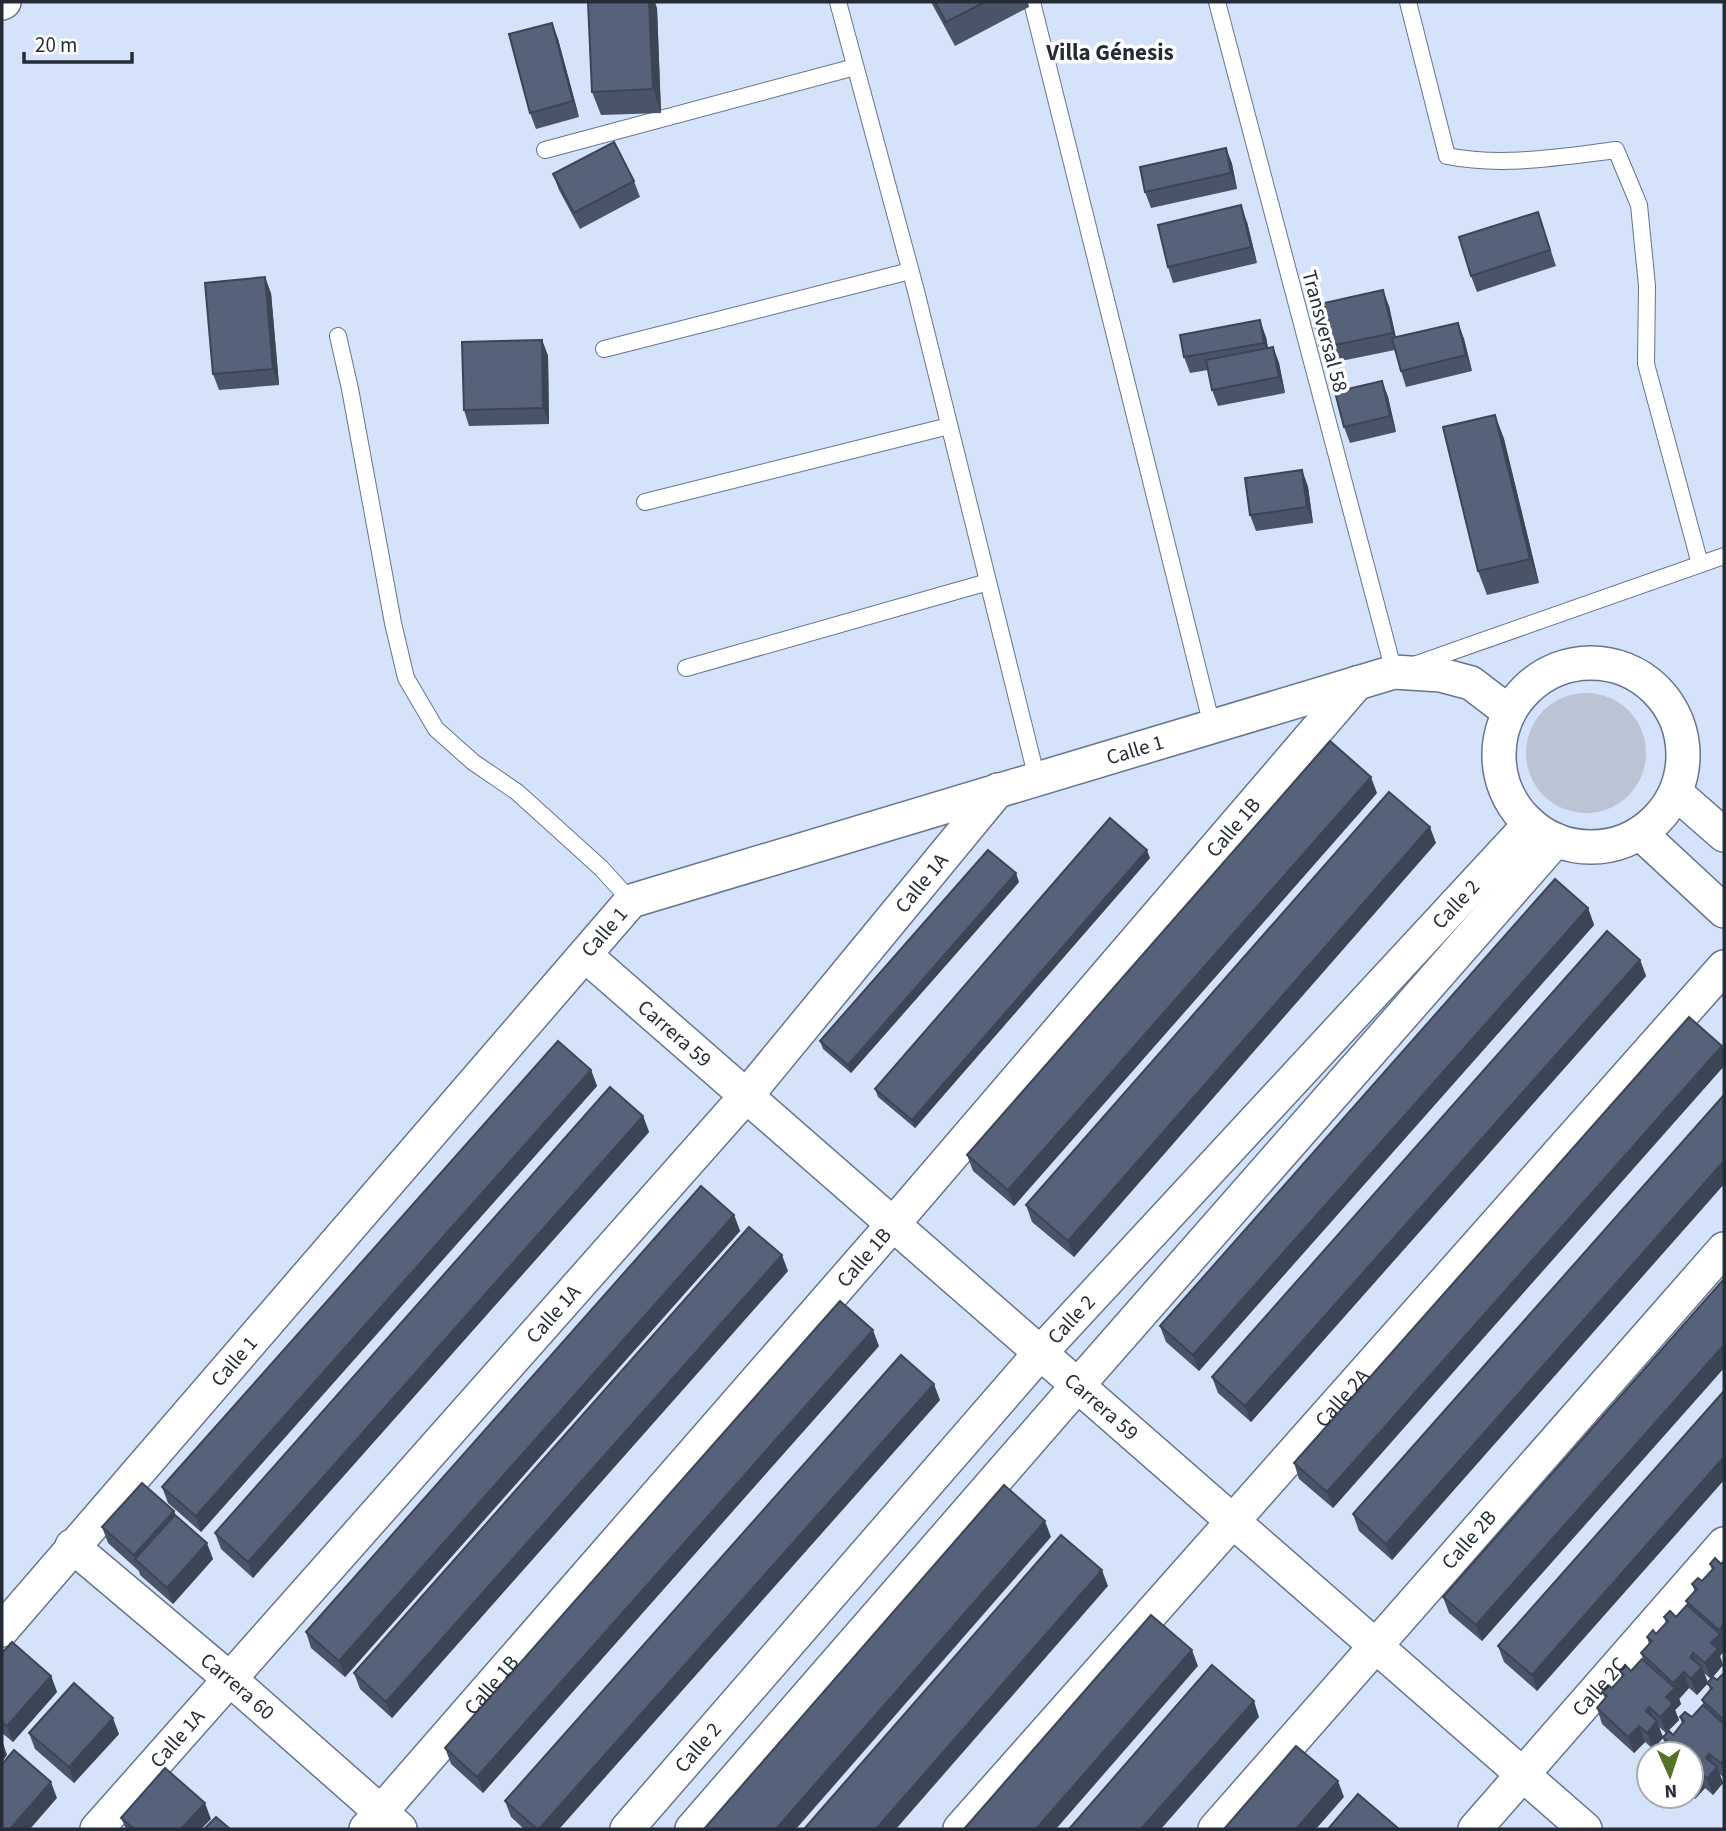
<svg xmlns="http://www.w3.org/2000/svg" width="1726" height="1831" viewBox="0 0 1726 1831" font-family="'Source Sans 3',sans-serif">
  <style>
    .green { fill: #bbc4d5 }
    .lines { fill: none; stroke-linecap: round; stroke-linejoin: round }
    .lane-casing { stroke: #66758f; stroke-width: 18 }
    .street-casing { stroke: #66758f; stroke-width: 36 }
    .lane { stroke: #fff; stroke-width: 16 }
    .street { stroke: #fff; stroke-width: 33 }
    .wall { fill: #495468; fill-rule: evenodd }
    .shaded-wall { fill: #3c4555 }
    .building { fill: #556279; stroke: #3c4555; stroke-width: 2 }
    .labels { text-anchor: middle; stroke-width: 7; stroke-linejoin: round; paint-order: stroke }
    .street-label { font-size: 21px; fill: #262c37; stroke: #fff }
    .neighbourhood-label { font-size: 23px; font-weight: bold; fill: #262c37; stroke: #fff }
  </style>
  <rect width="100%" height="100%" fill="#d4e2fa"/>
  <circle class="green" cx="1586" cy="753" r="60"/>
  <g class="lines">
    <g class="lane-casing">
      <g id="lane">
        <polyline points="838,2 916,291 1037,779"/>
        <polyline points="1032,2 1212,726"/>
        <polyline points="1217,2 1394,672 1724,556"/>
        <path d="M1408 2 1447 156C1503 167 1559 157 1616 150L1639 205 1647 286 1646 364 1700 564"/>
        <polyline points="545,150 855,67"/>
        <polyline points="338,336 350,389 393,623 406,678 436,729 473,762 517,792 601,868 631,901"/>
        <polyline points="604,349 910,271"/>
        <polyline points="645,502 949,426"/>
        <polyline points="686,668 988,582"/>
      </g>
    </g>
    <g class="street-casing">
      <g id="street">
        <polyline points="2,3 4,2"/>
        <circle cx="1591" cy="755" r="92"/>
        <polyline points="1676,793 1724,835"/>
        <polyline points="1640,833 1724,911"/>
        <path id="s1" d="M585 955 1585 1829"/>
        <path id="s2" d="M72 1546 231 1680 400 1829"/>
        <path id="s3" d="M2 1630 631 901 1394 672 1441 675 1471 683 1509 712"/>
        <path id="s4" d="M97 1829 747 1095 998 790"/>
        <path id="s5" d="M366 1829 894 1223 1357 683"/>
        <path id="s6" d="M627 1829 1041 1352 1530 824"/>
        <polyline points="692,1829 1078,1385 1556,840"/>
        <path id="s7" d="M960 1829 1724 967"/>
        <path id="s8" d="M1215 1829 1724 1249"/>
        <path id="s9" d="M1475 1829 1724 1544"/>
      </g>
    </g>
    <use href="#lane" class="lane"/>
    <use href="#street" class="street"/>
  </g>
  <g class="wall">
    <polygon points="931,2 1028,2 1029,7 955,46"/>
    <polygon points="657,8 661,113 601,115 592,92"/>
    <polygon points="552,23 558,39 579,117 536,129 530,113"/>
    <polygon points="1226,148 1232,164 1237,189 1151,208 1145,192"/>
    <polygon points="553,174 634,181 640,197 580,229 559,190"/>
    <polygon points="1538,212 1556,266 1477,292 1471,276"/>
    <polygon points="1247,222 1257,263 1173,283 1168,267"/>
    <polygon points="271,293 279,385 219,390 213,374"/>
    <polygon points="1389,306 1396,337 1458,323 1464,339 1472,371 1406,387 1401,371 1395,350 1326,364 1320,348"/>
    <polygon points="1266,337 1268,348 1273,347 1279,363 1285,393 1218,406 1212,390 1208,370 1190,373 1184,357"/>
    <polygon points="542,340 548,356 549,424 469,426 464,410"/>
    <polygon points="1382,381 1388,397 1396,432 1350,443 1344,427"/>
    <polygon points="1495,415 1504,439 1539,583 1487,595 1478,571"/>
    <polygon points="1302,470 1308,487 1313,523 1256,531 1250,515"/>
    <polygon points="1377,793 1014,1206 973,1171 967,1155"/>
    <polygon points="1436,843 1074,1257 1032,1222 1026,1205"/>
    <polygon points="1150,858 915,1128 878,1097 875,1089"/>
    <polygon points="1019,882 851,1073 823,1049 820,1041"/>
    <polygon points="1588,908 1594,925 1199,1371 1166,1342 1160,1326"/>
    <polygon points="1640,960 1646,976 1251,1422 1218,1393 1212,1377"/>
    <polygon points="1722,1046 1724,1053 1724,1066 1333,1508 1299,1479 1294,1463"/>
    <polygon points="591,1070 597,1086 201,1532 168,1503 162,1487"/>
    <polygon points="1724,1095 1724,1184 1392,1560 1359,1531 1353,1514"/>
    <polygon points="643,1116 649,1132 253,1578 221,1549 215,1533"/>
    <polygon points="734,1215 740,1231 345,1677 311,1648 306,1632"/>
    <polygon points="788,1271 392,1718 360,1689 354,1673"/>
    <polygon points="1724,1279 1724,1368 1482,1641 1449,1613 1443,1597"/>
    <polygon points="879,1346 483,1793 451,1764 445,1748"/>
    <polygon points="1724,1391 1724,1480 1537,1691 1504,1662 1498,1646"/>
    <polygon points="940,1400 559,1829 524,1829 511,1817 505,1801"/>
    <polygon points="174,1511 175,1515 213,1559 173,1604 140,1575 139,1571 108,1543 102,1527"/>
    <path d="M1724 1561V1651L1720 1656 1723 1665 1713 1677 1717 1680 1724 1673V1778L1720 1774 1723 1783 1713 1795 1705 1788 1695 1799 1691 1795V1754L1665 1745 1663 1738 1653 1749 1645 1742 1634 1753 1602 1724 1597 1708 1605 1698 1602 1692 1612 1688 1622 1677 1620 1671H1631L1643 1659 1641 1653 1649 1644 1647 1637 1656 1634 1666 1623 1664 1617H1676L1688 1606 1686 1601 1695 1592 1692 1584 1702 1581 1712 1570 1710 1564H1721ZM1704 1673 1711 1679 1708 1683ZM1708 1683 1710 1690 1702 1700 1704 1706 1692 1717H1680L1682 1724 1673 1735 1663 1737 1659 1727 1666 1733 1679 1720 1675 1710 1681 1704 1679 1698V1699L1689 1688 1697 1695Z"/>
    <polygon points="2,1653 51,1676 57,1692 13,1742 2,1733"/>
    <polygon points="29,1733 119,1734 74,1783 35,1749"/>
    <polygon points="121,1818 211,1819 201,1829 126,1829"/>
  </g>
  <g class="shaded-wall">
    <polygon points="649,2 655,2 657,8 661,113 653,89"/>
    <polygon points="552,23 558,39 579,117 573,101"/>
    <polygon points="1226,148 1232,164 1237,189 1231,173"/>
    <polygon points="1241,205 1247,222 1257,263 1251,247"/>
    <polygon points="265,277 271,293 279,385 273,369"/>
    <polygon points="1383,290 1389,306 1398,349 1393,333"/>
    <polygon points="1260,320 1266,337 1270,359 1264,343"/>
    <polygon points="1458,323 1464,339 1472,371 1466,355"/>
    <polygon points="542,340 548,356 549,424 543,408"/>
    <polygon points="1273,347 1279,363 1285,393 1279,377"/>
    <polygon points="1382,381 1388,397 1396,432 1390,416"/>
    <polygon points="1495,415 1504,439 1539,583 1530,559"/>
    <polygon points="1302,470 1308,487 1313,523 1307,507"/>
    <polygon points="1371,777 1377,793 1014,1206 1008,1190"/>
    <polygon points="1430,827 1436,843 1074,1257 1068,1241"/>
    <polygon points="1147,850 1150,858 915,1128 912,1120"/>
    <polygon points="1016,873 1019,882 851,1073 848,1065"/>
    <polygon points="1588,908 1594,925 1199,1371 1193,1355"/>
    <polygon points="1640,960 1646,976 1251,1422 1245,1406"/>
    <polygon points="1722,1046 1724,1053 1724,1066 1333,1508 1327,1492"/>
    <polygon points="591,1070 597,1086 201,1532 196,1516"/>
    <polygon points="643,1116 649,1132 253,1578 248,1562"/>
    <polygon points="1724,1161 1724,1184 1392,1560 1386,1544"/>
    <polygon points="734,1215 740,1231 345,1677 339,1661"/>
    <polygon points="782,1255 788,1271 392,1718 386,1702"/>
    <polygon points="873,1330 879,1346 483,1793 477,1777"/>
    <polygon points="1724,1345 1724,1368 1482,1641 1476,1625"/>
    <polygon points="934,1384 940,1400 559,1829 539,1829"/>
    <polygon points="1724,1457 1724,1480 1537,1691 1532,1675"/>
    <polygon points="174,1511 180,1527 135,1560 134,1555"/>
    <polygon points="1045,1521 1051,1537 796,1829 776,1829"/>
    <polygon points="207,1543 213,1559 173,1604 167,1588"/>
    <polygon points="1102,1570 1108,1586 896,1829 876,1829"/>
    <polygon points="1724,1624 1724,1644 1719,1630"/>
    <polygon points="1720,1634 1724,1646 1724,1651 1720,1656 1723,1665 1711,1679 1705,1663 1711,1643"/>
    <polygon points="1192,1650 1198,1666 1056,1829 1036,1829"/>
    <polygon points="1693,1653 1699,1669 1690,1657"/>
    <polygon points="1702,1667 1708,1683 1697,1695 1691,1679"/>
    <polygon points="1684,1672 1689,1688 1679,1699 1673,1683"/>
    <polygon points="51,1676 57,1692 13,1742 7,1726"/>
    <polygon points="1675,1688 1681,1704 1675,1710 1679,1720 1666,1733 1660,1717 1666,1697"/>
    <polygon points="1254,1701 1259,1717 1161,1829 1141,1829"/>
    <polygon points="1649,1707 1655,1723 1646,1711"/>
    <polygon points="113,1718 119,1734 74,1783 69,1767"/>
    <polygon points="1657,1721 1663,1738 1653,1749 1647,1733"/>
    <polygon points="1639,1726 1645,1742 1634,1753 1628,1737"/>
    <polygon points="2,1740 7,1755 2,1762"/>
    <polygon points="1709,1754 1715,1770 1717,1767 1723,1783 1713,1795 1707,1779 1706,1758"/>
    <polygon points="1724,1759 1724,1773 1721,1763"/>
    <polygon points="1700,1772 1705,1788 1695,1799 1691,1788 1691,1781"/>
    <polygon points="1338,1781 1344,1797 1316,1829 1296,1829"/>
    <polygon points="51,1782 57,1798 30,1829 10,1829"/>
    <polygon points="205,1803 211,1819 201,1829 181,1829"/>
  </g>
  <g class="building">
    <polygon points="588,2 649,2 653,89 592,92"/>
    <polygon points="935,2 985,2 946,22"/>
    <polygon points="552,23 573,101 530,113 509,34"/>
    <polygon points="614,142 634,181 574,213 553,174"/>
    <polygon points="1226,148 1231,173 1145,192 1140,167"/>
    <polygon points="1241,205 1251,247 1168,267 1158,225"/>
    <polygon points="1538,212 1550,250 1471,276 1459,237"/>
    <polygon points="265,277 273,369 213,374 205,283"/>
    <polygon points="1383,290 1393,333 1320,348 1311,306"/>
    <polygon points="1260,320 1264,343 1184,357 1180,335"/>
    <polygon points="1458,323 1466,355 1401,371 1392,338"/>
    <polygon points="542,340 543,408 464,410 462,342"/>
    <polygon points="1273,347 1279,377 1212,390 1206,360"/>
    <polygon points="1382,381 1390,416 1344,427 1335,392"/>
    <polygon points="1495,415 1530,559 1478,571 1443,427"/>
    <polygon points="1302,470 1307,507 1250,515 1245,478"/>
    <polygon points="1330,741 1371,777 1008,1190 967,1155"/>
    <polygon points="1389,792 1430,827 1068,1241 1026,1205"/>
    <polygon points="1110,818 1147,850 912,1120 875,1089"/>
    <polygon points="988,850 1016,873 848,1065 820,1041"/>
    <polygon points="1555,879 1588,908 1193,1355 1160,1326"/>
    <polygon points="1607,931 1640,960 1245,1406 1212,1377"/>
    <polygon points="1689,1017 1722,1046 1327,1492 1294,1463"/>
    <polygon points="558,1041 591,1070 196,1516 162,1487"/>
    <polygon points="610,1087 643,1116 248,1562 215,1533"/>
    <polygon points="1724,1095 1724,1161 1386,1544 1353,1514"/>
    <polygon points="701,1186 734,1215 339,1661 306,1632"/>
    <polygon points="749,1227 782,1255 386,1702 354,1673"/>
    <polygon points="1724,1279 1724,1345 1476,1625 1443,1597"/>
    <polygon points="840,1301 873,1330 477,1777 445,1748"/>
    <polygon points="901,1355 934,1384 539,1829 537,1829 505,1801"/>
    <polygon points="1724,1391 1724,1457 1532,1675 1498,1646"/>
    <polygon points="142,1483 174,1511 134,1555 102,1527"/>
    <polygon points="1004,1485 1045,1521 776,1829 704,1829"/>
    <polygon points="175,1515 207,1543 167,1588 135,1559"/>
    <polygon points="1061,1535 1102,1570 876,1829 804,1829"/>
    <polygon points="1715,1558 1721,1564 1724,1561 1724,1624 1719,1630 1686,1601 1697,1589 1692,1584 1698,1578 1702,1581 1714,1568 1710,1564"/>
    <polygon points="1687,1605 1720,1634 1711,1643 1718,1649 1705,1663 1693,1653 1690,1657 1702,1667 1691,1679 1684,1672 1673,1683 1641,1653 1652,1641 1647,1637 1653,1630 1656,1634 1668,1621 1664,1617 1670,1611 1676,1617"/>
    <polygon points="1151,1615 1192,1650 1036,1829 964,1829"/>
    <polygon points="12,1642 51,1676 7,1726 2,1722 2,1653"/>
    <polygon points="1642,1659 1675,1688 1666,1697 1673,1704 1660,1717 1649,1707 1646,1711 1657,1721 1647,1733 1639,1726 1628,1737 1597,1708 1607,1696 1602,1692 1608,1685 1612,1688 1624,1675 1620,1671 1625,1665 1631,1671"/>
    <polygon points="1212,1665 1254,1701 1141,1829 1069,1829"/>
    <polygon points="1724,1673 1724,1720 1702,1700 1712,1688 1707,1683 1713,1677 1717,1680"/>
    <polygon points="74,1683 113,1718 69,1767 29,1733"/>
    <polygon points="1703,1705 1724,1724 1724,1759 1721,1763 1709,1754 1706,1758 1717,1767 1707,1779 1700,1772 1691,1781 1691,1754 1657,1754 1668,1742 1663,1737 1669,1731 1673,1735 1684,1721 1680,1717 1685,1712 1692,1717"/>
    <polygon points="1296,1746 1338,1781 1296,1829 1224,1829"/>
    <polygon points="14,1750 51,1782 10,1829 2,1829 2,1764"/>
    <polygon points="165,1768 205,1803 181,1829 134,1829 121,1818"/>
    <polygon points="1358,1794 1399,1829 1328,1829"/>
    <polygon points="216,1817 230,1829 204,1829"/>
  </g>
  <g class="labels">
    <g class="street-label">
      <text transform="translate(1325 331) rotate(75)" y="7">Transversal 58</text>
      <text dy="7" stroke="none"><textPath href="#s3" startOffset="1489">Calle 1</textPath></text>
      <text dy="7" stroke="none"><textPath href="#s5" startOffset="1325">Calle 1B</textPath></text>
      <text dy="7" stroke="none"><textPath href="#s4" startOffset="1255">Calle 1A</textPath></text>
      <text dy="7" stroke="none"><textPath href="#s6" startOffset="1242">Calle 2</textPath></text>
      <text dy="7" stroke="none"><textPath href="#s3" startOffset="922">Calle 1</textPath></text>
      <text dy="7" stroke="none"><textPath href="#s1" startOffset="119">Carrera 59</textPath></text>
      <text dy="7" stroke="none"><textPath href="#s5" startOffset="758">Calle 1B</textPath></text>
      <text dy="7" stroke="none"><textPath href="#s4" startOffset="688">Calle 1A</textPath></text>
      <text dy="7" stroke="none"><textPath href="#s6" startOffset="676">Calle 2</textPath></text>
      <text dy="7" stroke="none"><textPath href="#s3" startOffset="355">Calle 1</textPath></text>
      <text dy="7" stroke="none"><textPath href="#s7" startOffset="576">Calle 2A</textPath></text>
      <text dy="7" stroke="none"><textPath href="#s1" startOffset="686">Carrera 59</textPath></text>
      <text dy="7" stroke="none"><textPath href="#s8" startOffset="385">Calle 2B</textPath></text>
      <text dy="7" stroke="none"><textPath href="#s2" startOffset="217">Carrera 60</textPath></text>
      <text dy="7" stroke="none"><textPath href="#s5" startOffset="191">Calle 1B</textPath></text>
      <text dy="7" stroke="none"><textPath href="#s9" startOffset="189">Calle 2C</textPath></text>
      <text dy="7" stroke="none"><textPath href="#s4" startOffset="121">Calle 1A</textPath></text>
      <text dy="7" stroke="none"><textPath href="#s6" startOffset="108">Calle 2</textPath></text>
    </g>
    <g class="neighbourhood-label">
      <text x="1110" y="60">Villa Génesis</text>
    </g>
  </g>
  <rect width="1726" height="1831" fill="none" stroke="#262c37" stroke-width="7"/>
  <g transform="translate(1670 1775) rotate(177)"><circle r="33" fill="#ffffff" stroke="#a8abaf" stroke-width="2"/>
  <path d="M0-5L12 26L0 18L-12 26Z" fill="#547228"/>
  <text y="-10" font-size="19" font-weight="bold" text-anchor="middle" fill="#262c37">N</text>
  </g>
  <path d="M24 52v10h108v-10" fill="none" stroke="#262c37" stroke-width="3.5"/>
  <text x="35" y="52" font-size="21" fill="#262c37" stroke="#ffffff" stroke-width="5" paint-order="stroke">20 m</text>
</svg>
